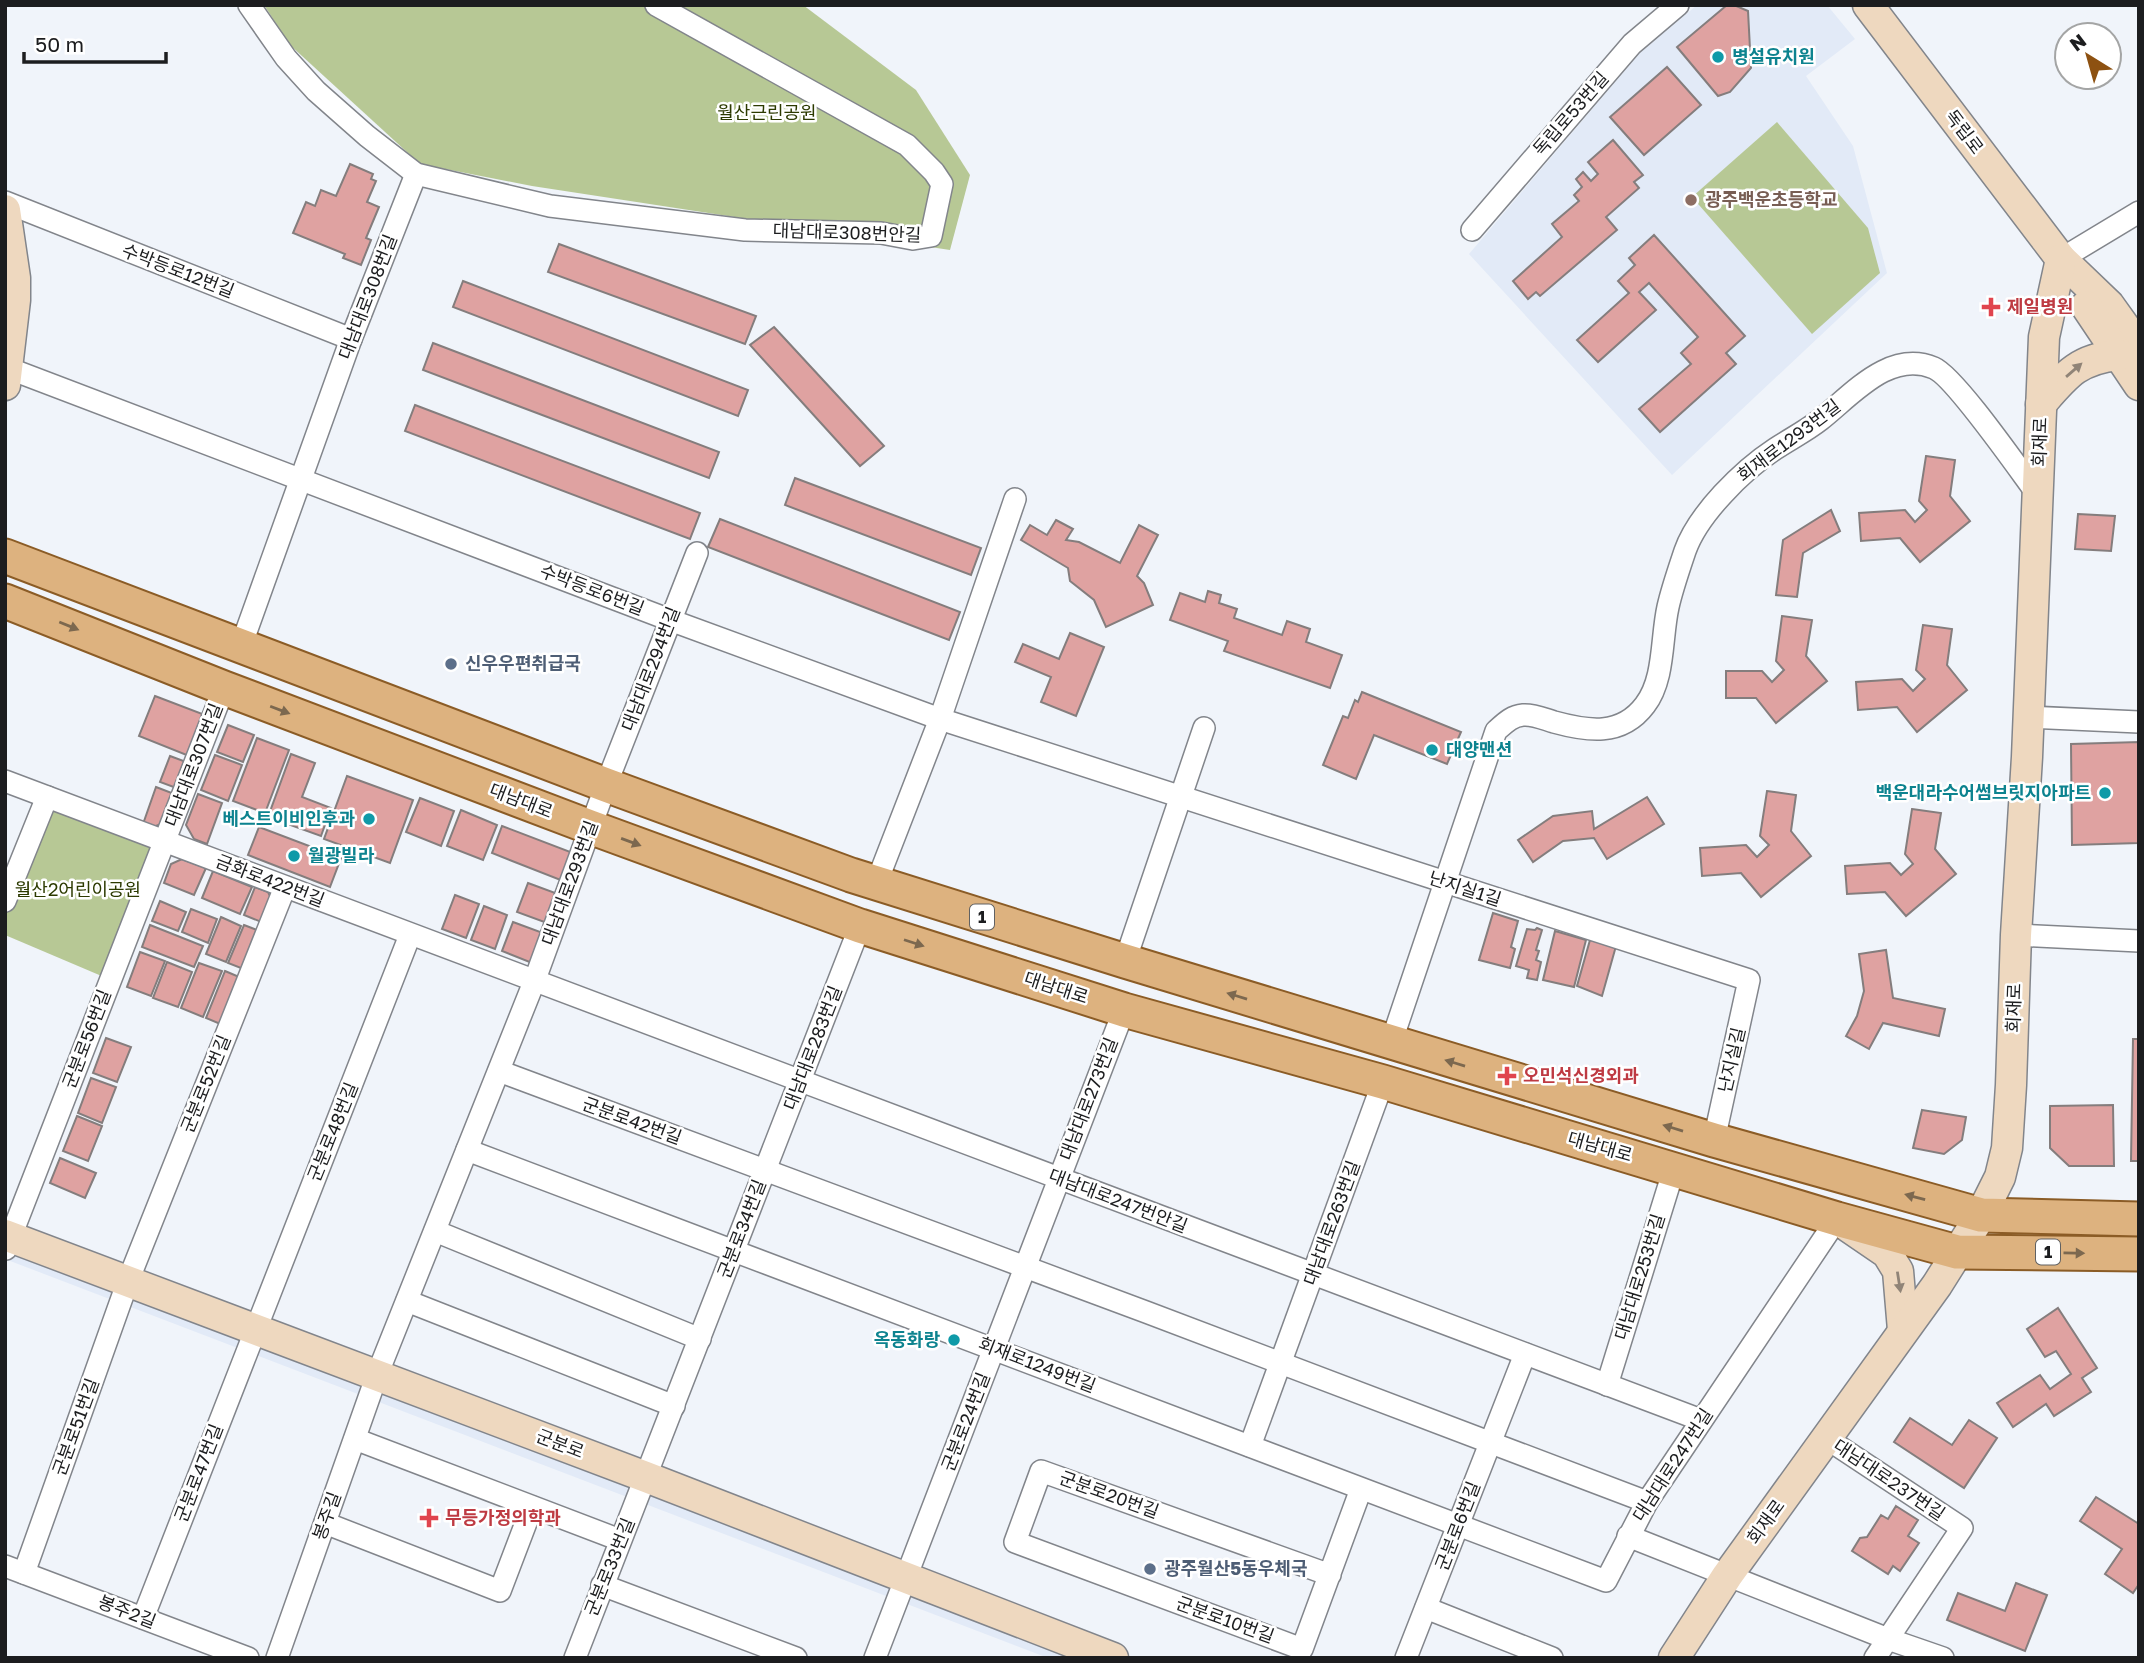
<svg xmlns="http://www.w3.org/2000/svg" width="2144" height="1663" viewBox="0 0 2144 1663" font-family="'Golos Text','Noto Sans KR',sans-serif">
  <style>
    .built { fill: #e2eaf7 }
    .green { fill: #b7c895 }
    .building { fill: #dfa2a1; stroke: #847d7d; stroke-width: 2 }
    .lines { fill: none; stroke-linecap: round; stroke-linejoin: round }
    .street-casing { stroke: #82858b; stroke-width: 24 }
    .secondary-casing { stroke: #82858b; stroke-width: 33 }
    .primary-casing { stroke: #8b5c26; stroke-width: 37 }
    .street { stroke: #fff; stroke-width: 21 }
    .secondary { stroke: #eed8bf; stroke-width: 30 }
    .primary { stroke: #ddb27f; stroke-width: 33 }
    .oneway { fill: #908477 }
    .oneway2 { fill: #7c684f }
    .culture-dot { fill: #0f9aa8; stroke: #fff; stroke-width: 2.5 }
    .education-dot { fill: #8d6e63; stroke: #fff; stroke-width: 2.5 }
    .health-dot { fill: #e0444e; stroke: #fff; stroke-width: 2.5 }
    .service-dot { fill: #5c6f8a; stroke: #fff; stroke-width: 2.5 }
    .labels { text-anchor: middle; stroke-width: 5; stroke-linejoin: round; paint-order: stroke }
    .shield { fill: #fff; stroke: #606162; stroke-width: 2 }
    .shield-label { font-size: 16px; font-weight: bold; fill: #1c1d1f }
    .culture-label { font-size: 18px; font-weight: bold; fill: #0d838f; stroke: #fff; text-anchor: start }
    .park-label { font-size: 18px; fill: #2c3a00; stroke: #fff }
    .street-label { font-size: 18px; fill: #1c1d1f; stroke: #fff }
    .education-label { font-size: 18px; font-weight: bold; fill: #785e54; stroke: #fff; text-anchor: start }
    .health-label { font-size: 18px; font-weight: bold; fill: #be3a42; stroke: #fff; text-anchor: start }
    .service-label { font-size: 18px; font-weight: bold; fill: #4e5e75; stroke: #fff; text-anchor: start }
  </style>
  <rect width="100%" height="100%" fill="#f0f4fa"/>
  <g class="built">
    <polygon points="1697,5 1827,5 1855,39 1806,76 1853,146 1887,273 1672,475 1469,254 1640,53"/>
    <polygon points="5,1241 1104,1658 1048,1658 5,1259"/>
  </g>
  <g class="green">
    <polygon points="264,5 803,5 916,90 970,175 950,250 532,186 420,164 290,45"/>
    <polygon points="1777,122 1868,228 1880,273 1812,334 1692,197"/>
    <polygon points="47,797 164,841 111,980 5,935 5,901"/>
  </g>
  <g class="building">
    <polygon points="1727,5 1734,5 1748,11 1751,68 1730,92 1718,96 1677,47"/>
    <polygon points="1667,67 1701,105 1644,155 1610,117"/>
    <polygon points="1613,140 1643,175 1634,182 1639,188 1606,217 1617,230 1540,296 1536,292 1528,299 1513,281 1562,237 1552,224 1579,201 1574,195 1582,187 1576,179 1583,172 1591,181 1598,174 1588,162"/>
    <polygon points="350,164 373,174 371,179 376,181 367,202 379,207 366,238 371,240 361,265 343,258 345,254 293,233 306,202 315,206 321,190 336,196"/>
    <polygon points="1654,235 1745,336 1726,353 1736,364 1660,432 1639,409 1691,364 1681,353 1698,337 1649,283 1639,292 1656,310 1598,362 1577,340 1629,293 1618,281 1635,265 1629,258"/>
    <polygon points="559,244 756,316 745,344 548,272"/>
    <polygon points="463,281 748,390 738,416 453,307"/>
    <polygon points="774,327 884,446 860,466 750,345"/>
    <polygon points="433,343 719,452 709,478 423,370"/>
    <polygon points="415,405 700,513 690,539 405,431"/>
    <polygon points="1926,456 1955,460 1950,496 1970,521 1920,562 1900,538 1861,541 1859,513 1905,510 1915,522 1927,510 1919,501"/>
    <polygon points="795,478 981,548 971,575 785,505"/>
    <polygon points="1831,510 1840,531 1803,553 1797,597 1776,595 1783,540"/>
    <polygon points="2078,514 2115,516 2111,551 2075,549"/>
    <polygon points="720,519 960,612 949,640 708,547"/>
    <polygon points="1056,520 1073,529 1066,540 1079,542 1120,563 1139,525 1158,535 1137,576 1144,583 1153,605 1106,627 1094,600 1070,581 1068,568 1021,540 1030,525 1047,535"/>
    <polygon points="1208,591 1221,595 1219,603 1237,609 1234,618 1282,635 1287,621 1310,629 1306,642 1342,655 1330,688 1224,651 1228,641 1170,620 1180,593 1205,602"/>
    <polygon points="1782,616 1812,620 1806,656 1827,681 1776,723 1756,698 1726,698 1726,671 1762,671 1772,682 1784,670 1776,661"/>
    <polygon points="1923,625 1952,629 1947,665 1967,690 1917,732 1897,707 1858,710 1856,682 1902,679 1913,691 1925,679 1916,670"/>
    <polygon points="1070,633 1104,647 1076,716 1041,702 1051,677 1015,662 1023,644 1059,659"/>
    <polygon points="1362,692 1461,732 1447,764 1374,735 1356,779 1323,765 1343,716 1348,718 1355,700 1358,702"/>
    <polygon points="155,696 205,715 189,756 139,736"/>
    <polygon points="228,725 254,735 243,762 217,752"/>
    <polygon points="257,738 289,750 265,813 233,801"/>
    <polygon points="2139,742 2139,843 2072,845 2071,744"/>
    <polygon points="291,754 315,763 302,797 331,808 321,836 268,817"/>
    <polygon points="215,755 242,765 228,801 201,790"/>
    <polygon points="170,756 189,763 179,789 160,782"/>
    <polygon points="347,776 413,800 390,863 324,839"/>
    <polygon points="156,787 177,795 167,822 153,827 143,824"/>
    <polygon points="1767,791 1796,795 1791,831 1811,856 1761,897 1741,873 1702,876 1700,848 1746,845 1757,857 1769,845 1760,836"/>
    <polygon points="198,794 222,803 207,844 194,839 186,825"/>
    <polygon points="1647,797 1664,824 1607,859 1594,838 1563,841 1533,862 1518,840 1553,816 1592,811 1594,829"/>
    <polygon points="420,798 454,811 441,846 406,832"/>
    <polygon points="1912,809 1941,813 1935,849 1956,874 1906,916 1885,892 1847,894 1845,866 1890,863 1901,875 1913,864 1905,854"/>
    <polygon points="461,810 497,825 483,860 447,846"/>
    <polygon points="502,826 573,853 563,881 492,853"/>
    <polygon points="259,827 341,858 330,887 248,855"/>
    <polygon points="182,859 206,868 194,895 164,883 171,864"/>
    <polygon points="213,871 252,887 240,914 202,898"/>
    <polygon points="528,883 558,894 547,923 517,912"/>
    <polygon points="255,887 268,892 273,902 264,923 244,915"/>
    <polygon points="455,895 479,904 466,938 442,929"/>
    <polygon points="160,901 186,912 178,931 152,921"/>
    <polygon points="484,906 507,915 495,949 471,940"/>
    <polygon points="191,909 217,919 208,943 182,932"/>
    <polygon points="1493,913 1518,921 1511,947 1515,949 1510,968 1479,960"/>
    <polygon points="221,917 241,926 226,962 206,954"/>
    <polygon points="513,922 543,933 532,963 502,951"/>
    <polygon points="150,925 203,946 194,967 142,947"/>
    <polygon points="244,925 262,932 246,970 228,963"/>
    <polygon points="1537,928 1542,930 1536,950 1539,951 1536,960 1541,962 1537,980 1527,978 1529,970 1516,966 1527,929 1535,930"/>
    <polygon points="1555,931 1586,940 1574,987 1543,980"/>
    <polygon points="1590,940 1616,946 1602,996 1577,986"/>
    <polygon points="1886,950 1893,998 1945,1009 1939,1036 1883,1023 1869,1049 1846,1036 1857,1016 1864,991 1859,954"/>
    <polygon points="140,952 165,961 151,996 127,987"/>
    <polygon points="167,962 192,972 178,1007 153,998"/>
    <polygon points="199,963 222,971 203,1017 181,1008"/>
    <polygon points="225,971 244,979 225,1026 206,1018"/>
    <polygon points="106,1038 131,1047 117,1082 93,1073"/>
    <polygon points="2133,1039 2139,1039 2139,1161 2131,1161"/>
    <polygon points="91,1078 116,1087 102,1123 78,1113"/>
    <polygon points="2113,1105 2114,1166 2069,1166 2050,1148 2050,1106"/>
    <polygon points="1922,1110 1966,1117 1962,1140 1944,1154 1913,1148"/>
    <polygon points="77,1116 102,1126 88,1161 63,1151"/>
    <polygon points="60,1158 96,1173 85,1198 50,1183"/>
    <polygon points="2058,1308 2097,1368 2082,1378 2091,1392 2054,1416 2046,1404 2013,1427 1997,1403 2040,1375 2050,1389 2071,1374 2056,1351 2045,1357 2027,1329"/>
    <polygon points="1910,1418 1952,1445 1969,1420 1997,1438 1964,1488 1894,1442"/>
    <polygon points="2096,1497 2139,1524 2139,1584 2133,1593 2105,1574 2122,1549 2080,1521"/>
    <polygon points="1896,1506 1918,1520 1908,1536 1919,1543 1900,1571 1893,1566 1888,1574 1852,1551 1860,1538 1867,1537 1881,1515 1888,1519"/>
    <polygon points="2016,1583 2047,1595 2025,1651 1947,1620 1958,1593 2005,1611"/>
  </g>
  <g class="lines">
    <g class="street-casing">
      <g id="street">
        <polyline points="249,5 286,58 316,91 367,136 416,174 550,206 745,230 881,233 913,239 931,236 942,184 934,172 907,145 656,5"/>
        <polyline points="5,202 351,339"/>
        <polyline points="1472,230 1632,44 1678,5"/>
        <polyline points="2061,259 2139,212"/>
        <polyline points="5,367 670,620 940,719 1749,980 1714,1140"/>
        <polyline points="241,646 351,339 416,174"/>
        <polyline points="2029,717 2139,722"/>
        <polyline points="5,781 1701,1420"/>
        <polyline points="876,884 940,719 1015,499"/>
        <polyline points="5,901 47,797"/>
        <polyline points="2016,935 2139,941"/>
        <polyline points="1125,961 1204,728"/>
        <path d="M1391 1043 1496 731C1504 724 1511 716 1523 715 1533 714 1544 719 1554 722 1587 731 1621 737 1645 705 1665 679 1661 638 1668 607 1672 589 1679 569 1685 551 1698 514 1743 470 1775 449 1790 439 1806 431 1820 420 1851 396 1889 349 1934 368 1955 377 2020 471 2038 495"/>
        <polyline points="499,1071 1146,1312 1647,1502"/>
        <polyline points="467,1150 1606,1581 1647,1502 1837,1219"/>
        <polyline points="435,1231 700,1339"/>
        <polyline points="6,1249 224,688"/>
        <polyline points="407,1301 674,1406"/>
        <polyline points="1607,1385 1674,1169"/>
        <polyline points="1826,1438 1962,1528 1875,1658"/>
        <polyline points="355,1439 620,1540"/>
        <polyline points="1250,1446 1383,1082"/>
        <polyline points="325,1523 500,1591 532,1507"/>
        <polyline points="1628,1536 1888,1639 1943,1658"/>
        <polyline points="5,1566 248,1658"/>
        <polyline points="24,1573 128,1281 285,887"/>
        <polyline points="1330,1575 1041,1471 1015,1542 1302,1649 1361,1489"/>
        <polyline points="602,1585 796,1658"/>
        <polyline points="1426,1608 1552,1658"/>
        <polyline points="143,1618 410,935"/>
        <polyline points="277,1658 377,1375 534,982 606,785 697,553"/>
        <polyline points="575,1658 860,926"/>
        <polyline points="875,1658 1124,1010"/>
        <polyline points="1406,1658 1525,1354"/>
      </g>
    </g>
    <g class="secondary-casing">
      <g id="secondary">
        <polyline points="1868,5 2061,259 2109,305 2139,347"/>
        <polyline points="5,210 15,278 15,300 5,385"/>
        <polyline points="2086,306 2139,385"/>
        <path d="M2041 404C2066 375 2078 359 2118 355"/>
        <polyline points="1846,1225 1887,1253 1898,1271 1903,1330"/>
        <polyline points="5,1235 646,1477 1113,1658"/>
        <polyline points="1674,1658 1727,1576 1937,1285 1981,1215 2000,1177 2007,1148 2011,1085 2016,935 2027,757 2044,337 2061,259"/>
      </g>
    </g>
    <g class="primary-casing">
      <g id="primary">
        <polyline points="5,556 606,785 851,875 1125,961 1714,1140 1981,1215 2139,1219"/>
        <polyline points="5,601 224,688 590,827 860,926 1124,1010 1383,1082 1837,1219 1957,1252 2139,1254"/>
      </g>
    </g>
    <use href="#street" class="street"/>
    <use href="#secondary" class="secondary"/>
    <use href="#primary" class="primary"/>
  </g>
  <defs><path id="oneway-solid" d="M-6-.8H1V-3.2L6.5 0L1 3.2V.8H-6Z" transform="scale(1.75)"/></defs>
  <g class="oneway">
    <use href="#oneway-solid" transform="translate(2074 370) rotate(-41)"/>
    <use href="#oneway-solid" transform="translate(1899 1282) rotate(81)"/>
  </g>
  <g class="oneway2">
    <use href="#oneway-solid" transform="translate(69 626) rotate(22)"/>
    <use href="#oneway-solid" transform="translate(280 710) rotate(21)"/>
    <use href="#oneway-solid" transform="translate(631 842) rotate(20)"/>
    <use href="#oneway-solid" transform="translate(914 943) rotate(18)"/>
    <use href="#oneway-solid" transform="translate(1237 996) rotate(-163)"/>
    <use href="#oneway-solid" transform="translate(1455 1063) rotate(-163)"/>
    <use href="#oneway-solid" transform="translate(1673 1128) rotate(-163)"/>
    <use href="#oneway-solid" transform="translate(1915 1197) rotate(-165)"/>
    <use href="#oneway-solid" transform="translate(2074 1253) rotate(1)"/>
  </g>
  <g class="culture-dot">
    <circle cx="1718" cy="57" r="7"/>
    <circle cx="1432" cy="750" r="7"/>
    <circle cx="2105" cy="793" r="7"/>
    <circle cx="369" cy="819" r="7"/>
    <circle cx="294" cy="856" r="7"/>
    <circle cx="954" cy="1340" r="7"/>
  </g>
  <circle class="education-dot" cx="1691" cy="200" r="7"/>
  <g class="health-dot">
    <path d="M1987.5 296.5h7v7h7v7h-7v7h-7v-7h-7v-7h7z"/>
    <path d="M1503.5 1065.5h7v7h7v7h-7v7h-7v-7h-7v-7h7z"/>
    <path d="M425.5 1507.5h7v7h7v7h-7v7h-7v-7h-7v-7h7z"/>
  </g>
  <g class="service-dot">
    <circle cx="451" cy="664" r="7"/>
    <circle cx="1150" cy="1569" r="7"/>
  </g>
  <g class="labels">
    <g class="shield">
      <rect x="970" y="904.5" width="24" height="25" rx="5"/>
      <rect x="2036" y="1239.5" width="24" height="25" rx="5"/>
    </g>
    <g class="shield-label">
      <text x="982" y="923">1</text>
      <text x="2048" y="1258">1</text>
    </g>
    <g class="culture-label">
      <text x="1732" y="63">병설유치원</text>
      <text x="1446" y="756">대양맨션</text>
      <text x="2091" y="799" text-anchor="end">백운대라수어썸브릿지아파트</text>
      <text x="355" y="825" text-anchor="end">베스트이비인후과</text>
      <text x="308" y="862">월광빌라</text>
      <text x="940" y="1346" text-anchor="end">옥동화랑</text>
    </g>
    <g class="park-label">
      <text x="767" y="119">월산근린공원</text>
      <text x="78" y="896">월산2어린이공원</text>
    </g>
    <g class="street-label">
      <text transform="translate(1571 114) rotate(-49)" y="6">독립로53번길</text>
      <text transform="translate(1964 132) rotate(53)" y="6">독립로</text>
      <text transform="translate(847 233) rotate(2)" y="6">대남대로308번안길</text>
      <text transform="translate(178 271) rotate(21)" y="6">수박등로12번길</text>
      <text transform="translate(368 297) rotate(-69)" y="6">대남대로308번길</text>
      <text transform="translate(1789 441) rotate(-37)" y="6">회재로1293번길</text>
      <text transform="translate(2040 442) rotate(-88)" y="6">회재로</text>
      <text transform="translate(592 590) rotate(21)" y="6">수박등로6번길</text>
      <text transform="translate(651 669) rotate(-69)" y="6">대남대로294번길</text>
      <text transform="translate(194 765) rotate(-69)" y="6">대남대로307번길</text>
      <text transform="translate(521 801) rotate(21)" y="6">대남대로</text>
      <text transform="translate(270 881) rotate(21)" y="6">금화로422번길</text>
      <text transform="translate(570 883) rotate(-70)" y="6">대남대로293번길</text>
      <text transform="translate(1465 889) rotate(18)" y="6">난지실1길</text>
      <text transform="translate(1056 988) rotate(18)" y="6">대남대로</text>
      <text transform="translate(2014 1008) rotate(-88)" y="6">회재로</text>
      <text transform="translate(87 1039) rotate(-69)" y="6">군분로56번길</text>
      <text transform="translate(813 1048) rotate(-69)" y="6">대남대로283번길</text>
      <text transform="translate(1732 1060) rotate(-77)" y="6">난지실길</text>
      <text transform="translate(206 1084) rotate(-68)" y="6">군분로52번길</text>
      <text transform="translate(1089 1099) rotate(-69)" y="6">대남대로273번길</text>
      <text transform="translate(632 1121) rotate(20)" y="6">군분로42번길</text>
      <text transform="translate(333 1132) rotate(-68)" y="6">군분로48번길</text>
      <text transform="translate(1600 1147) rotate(16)" y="6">대남대로</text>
      <text transform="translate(1118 1201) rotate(21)" y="6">대남대로247번안길</text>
      <text transform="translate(1332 1223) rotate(-70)" y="6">대남대로263번길</text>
      <text transform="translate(742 1229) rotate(-69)" y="6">군분로34번길</text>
      <text transform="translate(1640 1277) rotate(-73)" y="6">대남대로253번길</text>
      <text transform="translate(1037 1365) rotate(21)" y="6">회재로1249번길</text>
      <text transform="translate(966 1422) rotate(-69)" y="6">군분로24번길</text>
      <text transform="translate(76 1427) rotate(-70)" y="6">군분로51번길</text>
      <text transform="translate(560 1444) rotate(21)" y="6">군분로</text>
      <text transform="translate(1673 1465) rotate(-57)" y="6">대남대로247번길</text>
      <text transform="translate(199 1473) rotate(-69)" y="6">군분로47번길</text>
      <text transform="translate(1889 1480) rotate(34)" y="6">대남대로237번길</text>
      <text transform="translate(1109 1495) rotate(20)" y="6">군분로20번길</text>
      <text transform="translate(327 1516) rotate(-70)" y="6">봉주길</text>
      <text transform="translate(1766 1522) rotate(-54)" y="6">회재로</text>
      <text transform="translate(1458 1526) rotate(-69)" y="6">군분로6번길</text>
      <text transform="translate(610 1567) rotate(-68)" y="6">군분로33번길</text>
      <text transform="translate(127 1612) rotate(21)" y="6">봉주2길</text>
      <text transform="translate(1225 1620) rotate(20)" y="6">군분로10번길</text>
    </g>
    <g class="education-label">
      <text x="1705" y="206">광주백운초등학교</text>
    </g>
    <g class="health-label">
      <text x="2007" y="313">제일병원</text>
      <text x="1523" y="1082">오민석신경외과</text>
      <text x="445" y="1524">무등가정의학과</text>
    </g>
    <g class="service-label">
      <text x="465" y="670">신우우편취급국</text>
      <text x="1164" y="1575">광주월산5동우체국</text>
    </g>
  </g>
  <rect width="2144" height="1663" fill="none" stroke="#1c1d1f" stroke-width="14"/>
  <g transform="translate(2088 56) rotate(323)"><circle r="33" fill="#ffffff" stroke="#a4a5a5" stroke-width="2"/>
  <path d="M0-5L12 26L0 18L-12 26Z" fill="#8d5111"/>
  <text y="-10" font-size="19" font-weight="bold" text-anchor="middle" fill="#1c1d1f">N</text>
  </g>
  <path d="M24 52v10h142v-10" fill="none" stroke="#1c1d1f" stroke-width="3.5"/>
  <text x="35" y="52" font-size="21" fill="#1c1d1f" stroke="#ffffff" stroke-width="5" paint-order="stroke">50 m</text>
</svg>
